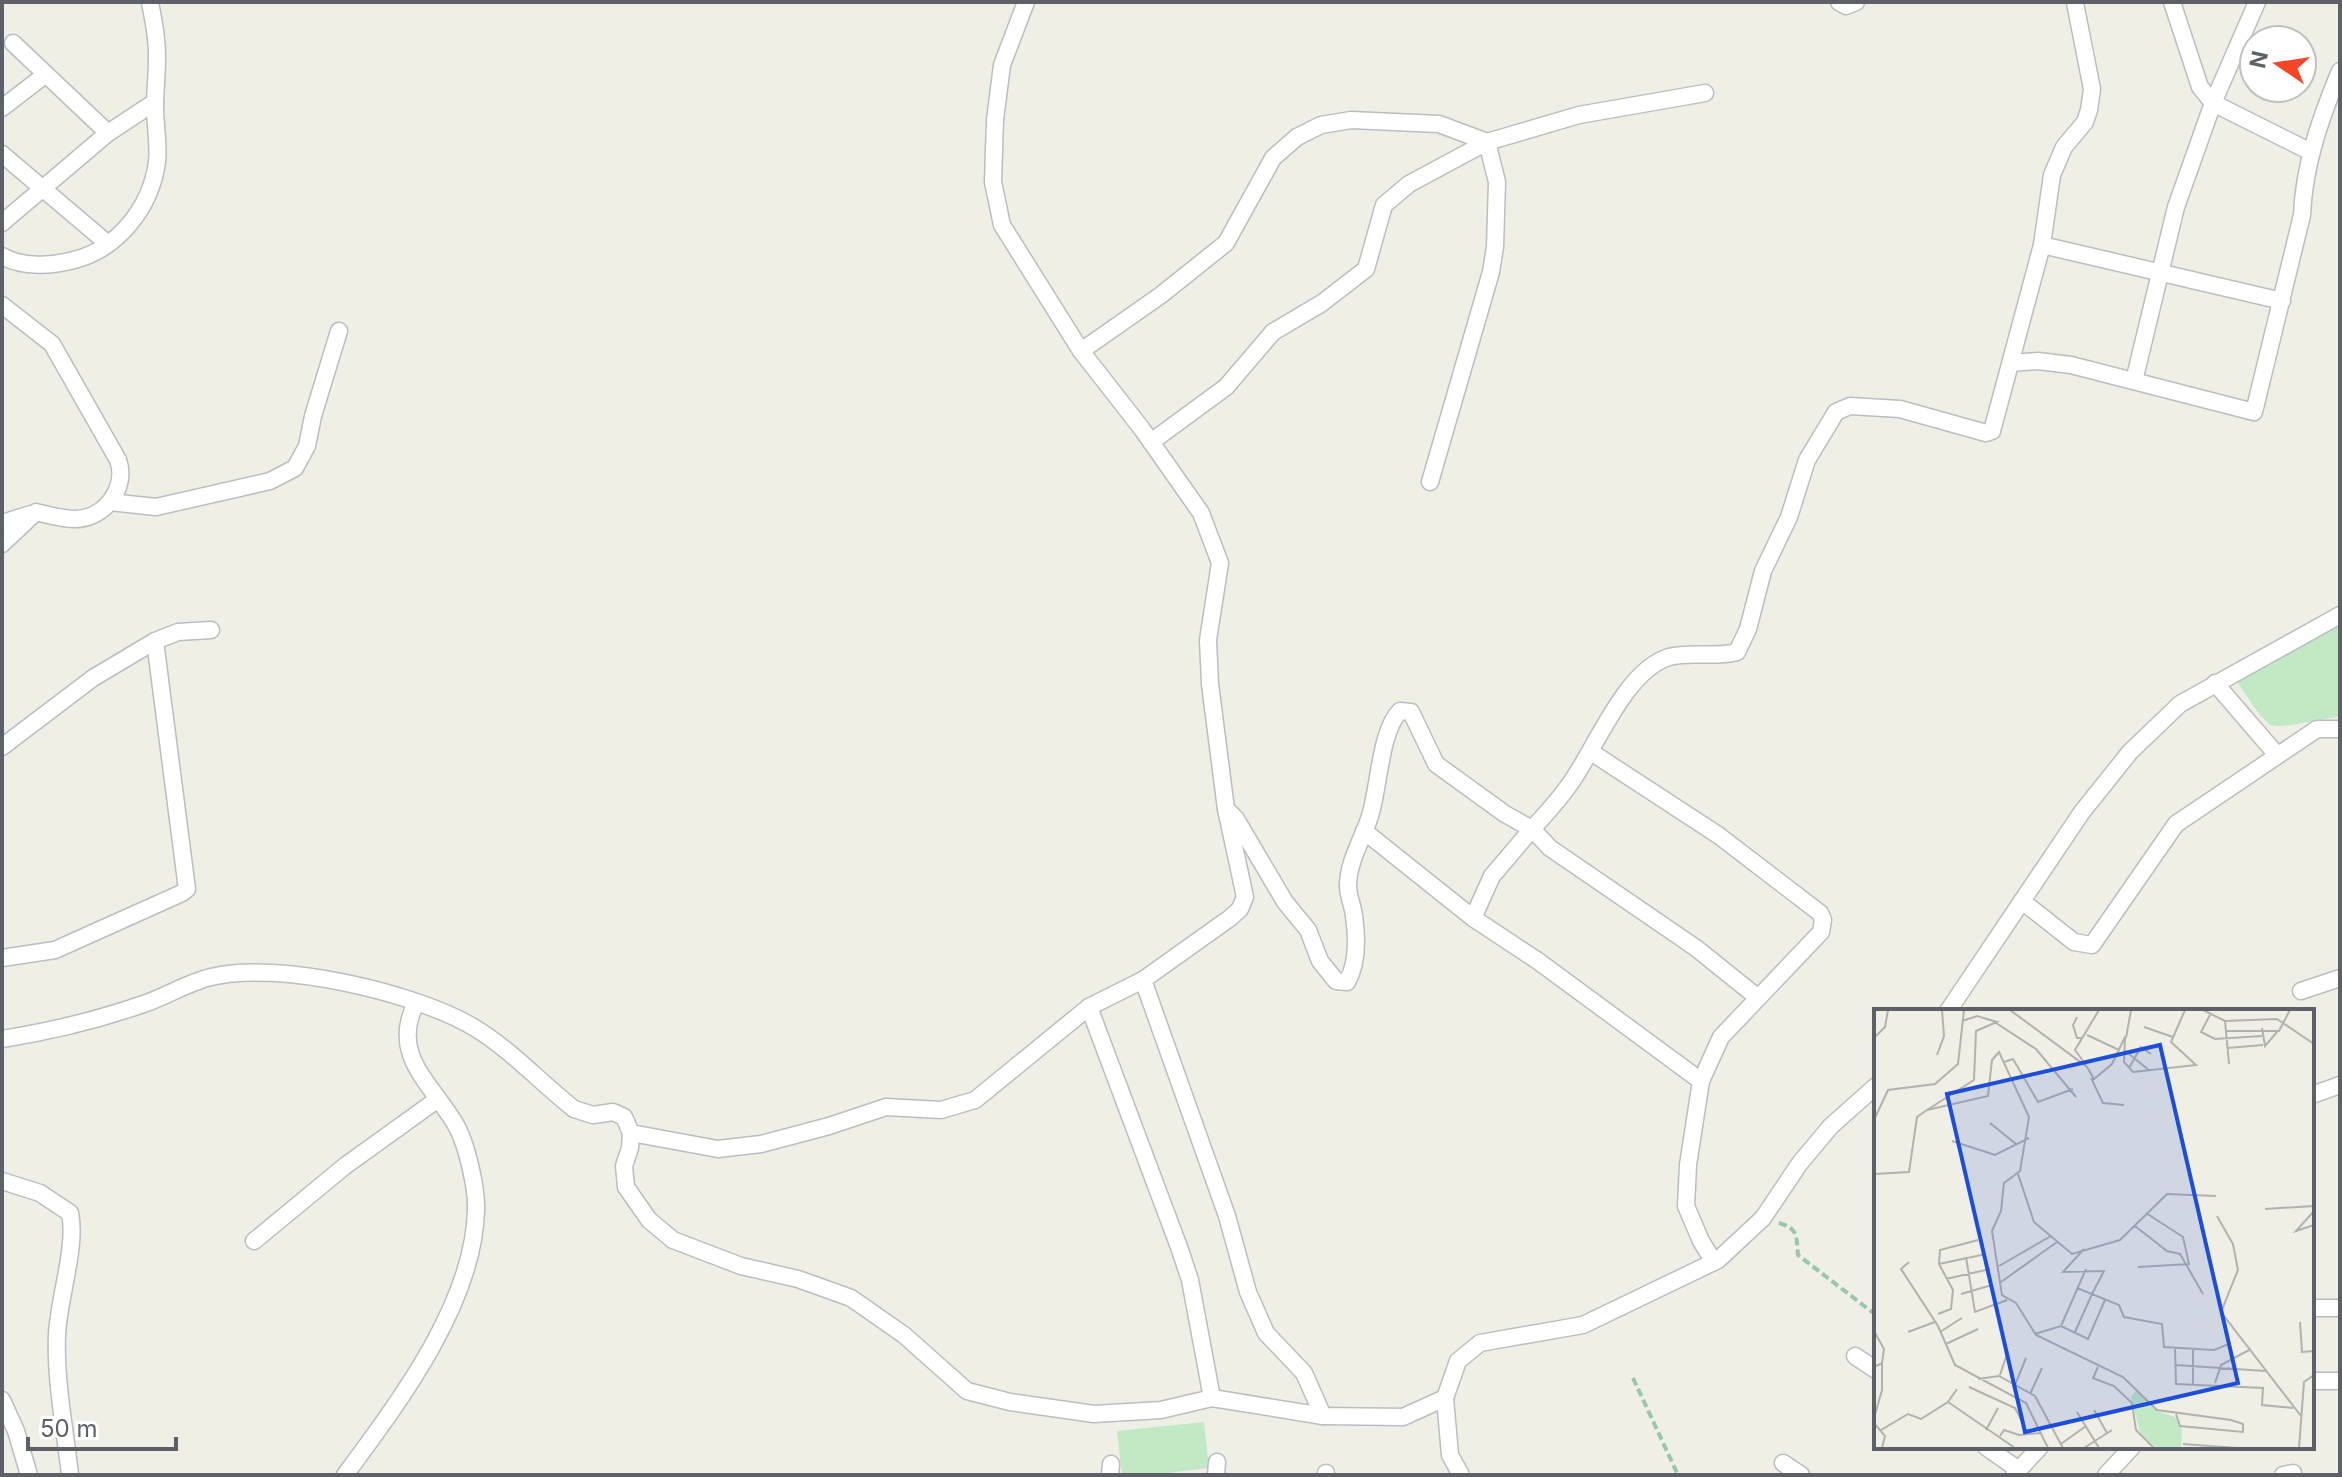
<svg xmlns="http://www.w3.org/2000/svg" width="2342" height="1477" viewBox="0 0 2342 1477" font-family="Inter,sans-serif">
  <style>
    .park { fill: #c1e9c4 }
    .lines { fill: none; stroke-linecap: round; stroke-linejoin: round }
    .street-casing { stroke: #babdc2; stroke-width: 19 }
    .path { stroke: #98c8a9; stroke-width: 4; stroke-dasharray: 8 4; stroke-linecap: butt }
    .street { stroke: #fff; stroke-width: 16 }
    .inset-road { fill: none; stroke: #b1b2af; stroke-width: 2 }
    .view { fill: #1d4ed8; fill-opacity: 0.15; stroke: #1d4ed8; stroke-width: 4 }
    .inset-edge { fill: none; stroke: #5d6167; stroke-width: 4 }
  </style>
  <rect width="100%" height="100%" fill="#f0efe5"/>
  <g class="park">
    <path d="M2340 625V717C2325 717 2279 731 2269 724 2257 714 2247 695 2237 682L2240 675Z"/>
    <polygon points="1204,1422 1209,1468 1150,1475 1122,1475 1117,1431"/>
  </g>
  <g class="lines">
    <g class="street-casing">
      <g id="street">
        <polyline points="1839,2 1846,6 1856,2"/>
        <polyline points="2172,2 2200,87 2213,103 2311,152"/>
        <polyline points="13,43 108,133"/>
        <polyline points="2,108 45,75"/>
        <polyline points="2,154 107,243"/>
        <polyline points="2,223 108,133 155,102"/>
        <polyline points="2042,245 2282,301"/>
        <path d="M2 256C23 268 52 266 74 260 118 249 151 207 157 162 159 144 155 125 155 107 155 84 159 61 156 39 155 26 152 14 150 2"/>
        <path d="M2 305 52 344 118 460C128 487 105 519 75 519 63 519 49 515 36 512L2 544"/>
        <polyline points="1081,351 1161,295 1226,243 1273,158 1297,137 1321,125 1351,120 1439,124 1487,142 1497,182 1495,247 1491,272 1430,482"/>
        <path d="M2011 363 2038 361 2071 365 2254 412 2302 215C2304 164 2321 117 2340 71"/>
        <polyline points="2134,381 2176,207 2213,103 2257,2"/>
        <polyline points="1151,442 1226,387 1273,332 1322,303 1366,269 1384,205 1409,184 1487,142 1579,115 1705,93"/>
        <polyline points="110,502 156,507 270,481 295,468 307,446 313,416 339,331"/>
        <polyline points="2,523 31,514"/>
        <polyline points="2215,683 2277,755"/>
        <polyline points="2,747 93,678 155,641 178,632 211,630"/>
        <polyline points="1591,752 1718,835 1820,913 1823,920 1821,932 1721,1037 1701,1081 1688,1165 1686,1206 1701,1241 1714,1262"/>
        <path d="M1226 809 1236 819 1285 902 1308 930 1320 961 1336 981 1347 982C1358 963 1357 937 1354 916 1353 906 1348 896 1348 886 1348 861 1363 839 1370 816 1379 788 1380 731 1400 711L1411 712 1436 764 1505 814 1532 829C1546 814 1560 799 1572 781 1597 745 1626 670 1669 657 1692 651 1714 658 1737 652L1748 629 1763 571 1789 517 1807 460 1836 412 1850 406 1900 409 1986 433 1992 431 2042 245 2052 175 2064 147 2085 122 2089 110 2092 89 2075 3"/>
        <polyline points="1364,831 1473,918 1538,961 1701,1081"/>
        <polyline points="2022,901 2074,942 2092,945 2176,824 2317,729 2340,729"/>
        <polyline points="1473,918 1492,876 1532,829 1550,848 1696,948 1757,997"/>
        <polyline points="2,958 55,950 182,893 187,889 155,641"/>
        <polyline points="1143,980 1227,1216 1248,1292 1266,1333 1304,1373 1323,1416"/>
        <polyline points="2301,991 2340,978"/>
        <polyline points="1089,1007 1179,1247 1190,1280 1212,1398"/>
        <polyline points="1948,1011 2082,812 2130,752 2180,704 2340,615"/>
        <path d="M2 1039C52 1031 102 1019 149 1002 170 994 190 982 211 977 277 960 418 993 475 1028 511 1050 541 1083 574 1109L593 1115 613 1112 624 1117 631 1133 630 1148 624 1166 626 1187 649 1220 673 1240 741 1266 798 1279 851 1298 904 1335 967 1391 1010 1402 1094 1414 1161 1410 1212 1398 1323 1416 1403 1417 1445 1398 1458 1361 1480 1343 1583 1325 1718 1260 1763 1218 1800 1163 1831 1126 1876 1086"/>
        <polyline points="2312,1095 2340,1085"/>
        <polyline points="631,1133 718,1149 761,1144 829,1126 886,1107 941,1110 975,1100 1089,1007 1143,980 1230,918 1240,909 1245,897 1226,809 1210,684 1208,640 1220,563 1201,513 1142,429 1081,351 1002,225 993,182 995,120 1002,65 1026,2"/>
        <path d="M2 1181 40 1193 70 1213C77 1246 59 1297 57 1334 55 1380 65 1429 70 1475"/>
        <polyline points="254,1241 345,1166 438,1099"/>
        <polyline points="2312,1308 2340,1308"/>
        <polyline points="1855,1356 1876,1370"/>
        <polyline points="2312,1381 2340,1381"/>
        <polyline points="1445,1398 1450,1455 1461,1475"/>
        <polyline points="2,1400 16,1431 29,1475"/>
        <polyline points="1986,1447 2019,1470"/>
        <polyline points="1783,1463 1801,1475"/>
        <polyline points="1326,1473 1326,1475"/>
        <path d="M345 1475C399 1402 474 1303 476 1210 477 1189 467 1146 457 1127 433 1084 389 1056 416 1003"/>
        <polyline points="1110,1475 1111,1464"/>
        <polyline points="1216,1475 1217,1462"/>
        <polyline points="2014,1475 2040,1447"/>
        <polyline points="2106,1475 2132,1447"/>
        <polyline points="2283,1475 2293,1473"/>
      </g>
    </g>
    <g class="path">
      <path d="M1779 1223C1799 1229 1796 1236 1798 1255L1876 1315"/>
      <polyline points="1633,1378 1678,1475"/>
    </g>
    <use href="#street" class="street"/>
  </g>
  <g transform="translate(1874 1009)">
    <rect width="440" height="440" fill="#f0efe5"/>
    <path d="M262 381 283 402 301 408 308 420 307 439H282L266 423 257 389Z" fill="#c1e9c4"/>
    <path class="inset-road" d="M136 1 213 58 220 70 238 55 251 28 250 53 259 63 322 56 297 33 311 1M329 1 351 12 403 10 440 35M336 6 327 23 341 30 388 27M203 8 199 16 203 29H208M88 12 103 7 123 13 102 22 100 71 53 101 114 87 118 51 125 43 155 108 146 162 130 174 127 202 118 222 128 286 142 294 162 326 249 368 283 401 357 411 369 415V423L306 417 302 405M351 12 355 55M122 14 162 40 202 88M270 18 299 28M388 19 391 37 403 23M352 22H405L416 1M213 26 245 41M0 29 11 18 14 1M252 29 257 1M353 39 389 36M250 41 276 62M63 46 70 27 68 1M130 53 139 50 164 93 199 80M212 56 201 41 225 1M255 59 267 38 277 45M217 69 229 94 250 96M0 111 14 81 61 75 84 55 90 1M116 114 142 135M78 132 121 146 155 129M0 165 35 163 43 108 53 101M144 165 160 213 198 245 246 231 293 185 342 187M391 200 440 197M440 202 422 222 440 216M343 207 359 235 364 261 347 303 427 407M261 217 293 242 306 245 329 285M210 240 189 263 230 262 218 285 245 296 250 308 288 315 290 338 340 341 355 335M92 248 101 303 133 291M35 253 27 260 64 317 81 356 152 394 174 439M65 255 112 245M125 257 177 227M264 258 315 255 309 228 272 204M72 270 116 260M127 273 183 233M87 285 118 276M64 305 77 300 79 281 65 255 66 241 104 231M426 313 428 343 440 342M187 317 212 260M0 322 10 340 8 354M34 323 61 313M66 323 88 309M201 323 218 285 203 279M161 325 187 317 214 330 231 291M72 335 104 320M301 338 302 375 389 379 388 396 419 399M319 339V375M302 356 391 362M0 358 8 354V381L0 409M224 358 219 369 240 377 258 394 262 421 280 439M126 366 134 342M104 370 125 367 161 387 189 439M341 374 347 356 377 340M141 376 152 349M95 378 141 399 150 416M156 385 168 359M74 393 141 439M220 401 233 424M203 403 225 439M0 414 11 427 8 439M7 421 34 405 47 410 74 393 83 380M112 421 124 399M126 427 130 421 145 426 166 424M187 435 212 417M309 435 363 439M210 439 238 421M425 439 430 373 440 366"/>
    <path class="view" d="M286 36 364 374 151 423 73 85Z"/>
    <rect width="440" height="440" class="inset-edge"/>
  </g>
  <rect width="2342" height="1477" fill="none" stroke="#5d6167" stroke-width="8"/>
  <g transform="translate(2278 64) rotate(283)"><circle r="38" fill="#ffffff" stroke="#bec0c2" stroke-width="2"/>
  <path d="M0-6L14 30L0 20L-14 30Z" fill="#f44728"/>
  <text y="-12" font-size="22" font-weight="bold" text-anchor="middle" fill="#5d6167">N</text>
  </g>
  <path d="M28 1437v12h148v-12" fill="none" stroke="#5d6167" stroke-width="4"/>
  <text x="40" y="1437" font-size="24" fill="#5d6167" stroke="#ffffff" stroke-width="6" paint-order="stroke">50 m</text>
</svg>
